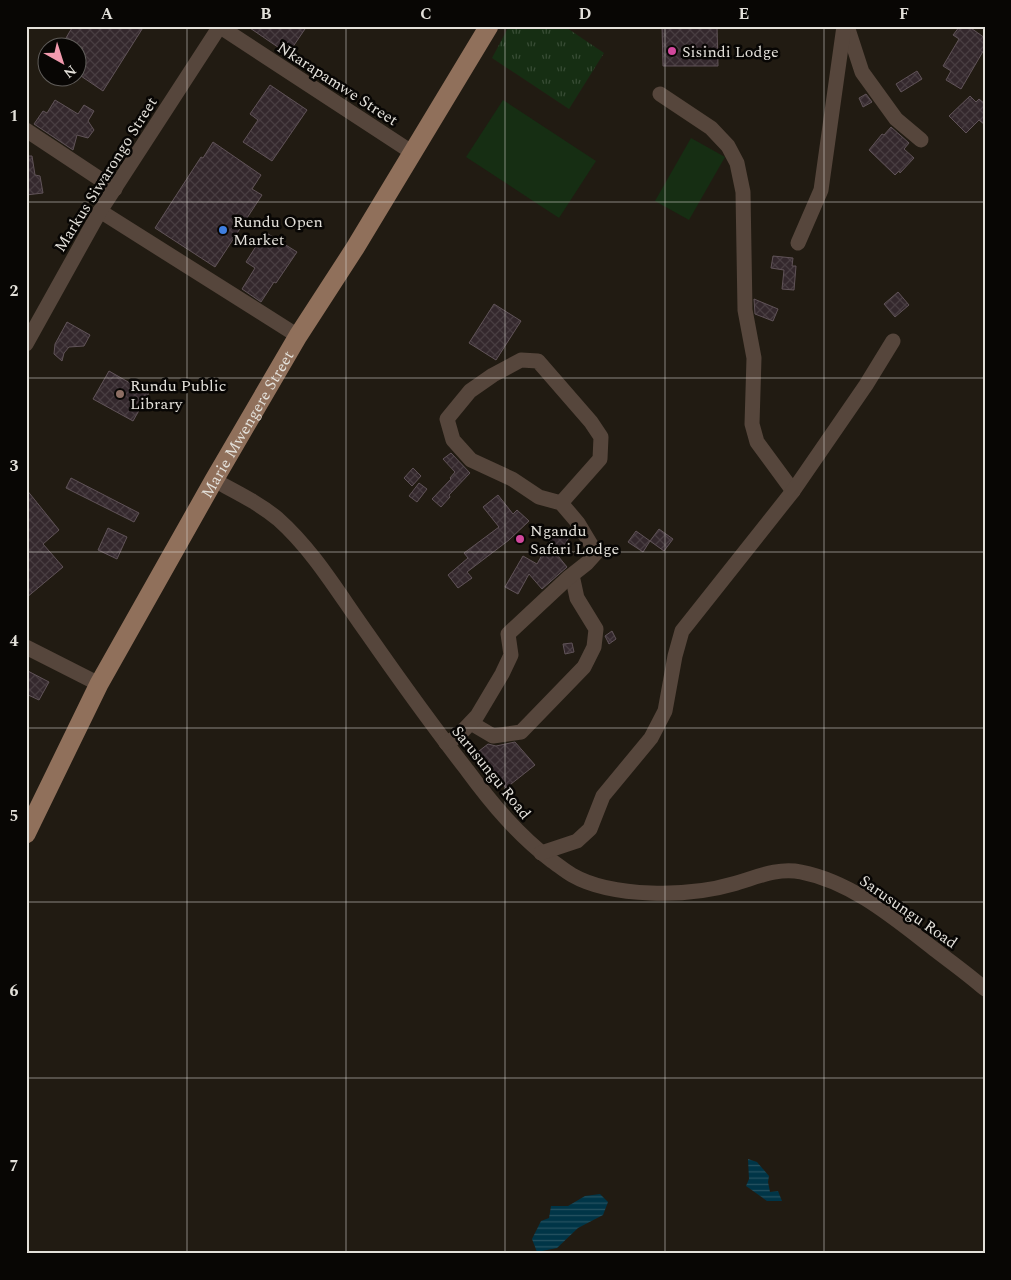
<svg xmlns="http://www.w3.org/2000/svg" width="1011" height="1280" viewBox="0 0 1011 1280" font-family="Spectral,serif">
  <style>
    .grass { fill: url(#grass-tufts) }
    .pitch { fill: #162e13 }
    .water { fill: url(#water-rules) }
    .building { fill: url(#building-cross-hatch); stroke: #605358 }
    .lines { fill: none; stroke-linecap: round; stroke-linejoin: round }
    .minor { stroke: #56463c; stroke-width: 15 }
    .major { stroke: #90705b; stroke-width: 19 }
    .grid { fill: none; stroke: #e3e0da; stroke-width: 1; stroke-opacity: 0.55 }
    .hotel-dot { fill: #d1479c; stroke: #080604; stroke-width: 2 }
    .shop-dot { fill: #3f7fe0; stroke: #080604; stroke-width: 2 }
    .education-dot { fill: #8d6e63; stroke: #080604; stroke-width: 2 }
    .labels { text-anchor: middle; stroke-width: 5; stroke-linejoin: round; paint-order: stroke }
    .poi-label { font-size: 16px; fill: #e3e0da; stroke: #080604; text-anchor: start }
    .street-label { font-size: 16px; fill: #e3e0da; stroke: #080604 }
    .neatline { fill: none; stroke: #e3e0da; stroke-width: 2 }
    .grid-label { font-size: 16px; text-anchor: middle; font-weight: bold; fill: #e3e0da }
  </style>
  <defs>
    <pattern id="grass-tufts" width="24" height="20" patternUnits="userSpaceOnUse" patternTransform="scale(1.25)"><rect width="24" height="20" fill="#162e13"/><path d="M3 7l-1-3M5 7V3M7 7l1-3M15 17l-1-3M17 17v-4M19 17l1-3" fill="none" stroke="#384c35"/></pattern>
    <pattern id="water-rules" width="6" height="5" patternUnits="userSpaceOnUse" patternTransform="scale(1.25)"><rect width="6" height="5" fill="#003547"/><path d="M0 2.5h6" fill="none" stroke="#255261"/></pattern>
    <pattern id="building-cross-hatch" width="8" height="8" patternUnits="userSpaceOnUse" patternTransform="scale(1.25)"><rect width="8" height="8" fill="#34282d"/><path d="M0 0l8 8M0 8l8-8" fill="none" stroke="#483d41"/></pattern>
  </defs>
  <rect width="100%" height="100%" fill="#211b12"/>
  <polygon class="grass" points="509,26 564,26 604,53 569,109 492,58"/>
  <g class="pitch">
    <polygon points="503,100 596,161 559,218 466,157"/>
    <polygon points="691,138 725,157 689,220 655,201"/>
  </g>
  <g class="water">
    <polygon points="748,1159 757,1162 769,1176 768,1182 770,1192 778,1191 782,1201 767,1201 746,1186 749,1179"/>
    <polygon points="600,1194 608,1202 603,1215 578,1228 557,1248 537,1252 532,1239 541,1221 549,1218 551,1206 568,1206 585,1196"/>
  </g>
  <g class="building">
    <polygon points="73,26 144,26 103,91 78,74 78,57 83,48 66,38"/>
    <polygon points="247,26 307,26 288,54"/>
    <polygon points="662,26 717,26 718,66 663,66"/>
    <polygon points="960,26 968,26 985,38 985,48 961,89 946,80 951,71 943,66 959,39 953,35"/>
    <polygon points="917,71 922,79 901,92 896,84"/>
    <polygon points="270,85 307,110 272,161 243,142 258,120 250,114"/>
    <polygon points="866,94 872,102 863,107 859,98"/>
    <polygon points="970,96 976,102 979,99 985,104 985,125 979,120 966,133 949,116"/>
    <polygon points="55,100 78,114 84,105 94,111 88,121 94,130 88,138 77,135 73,150 34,124 43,111 47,113"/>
    <polygon points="891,127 909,143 904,149 914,158 900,173 899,171 895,175 869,150 882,134 884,135"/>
    <polygon points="213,142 261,175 252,189 262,195 215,267 155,228 201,157 203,158"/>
    <polygon points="26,156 32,156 35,175 40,176 43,193 26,195"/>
    <polygon points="265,232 297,252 276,283 274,282 261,302 242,289 255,268 246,262"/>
    <polygon points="773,256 793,258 792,266 796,266 794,290 782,289 784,270 771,268"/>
    <polygon points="898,292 909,305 895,317 884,304"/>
    <polygon points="754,299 778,309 773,321 755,314"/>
    <polygon points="494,304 521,321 496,360 469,343"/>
    <polygon points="67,322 90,335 84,346 69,347 64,353 62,361 54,354 55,344"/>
    <polygon points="109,371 130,383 131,381 150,391 133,421 93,399"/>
    <polygon points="451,453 470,473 449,495 450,497 441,507 432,499 451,479 450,478 455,472 443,459"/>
    <polygon points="413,468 421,476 412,486 404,478"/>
    <polygon points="71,478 139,513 134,522 66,488"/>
    <polygon points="419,483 427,489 417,502 409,496"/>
    <polygon points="26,489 59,530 43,544 63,567 26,598"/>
    <polygon points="498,495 513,514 517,510 529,521 509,540 467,572 472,578 458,588 448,575 468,558 464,553 499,527 483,507"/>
    <polygon points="108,528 127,537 117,559 98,550"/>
    <polygon points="659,529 673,539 664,551 650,541"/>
    <polygon points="556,530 569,537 558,556 567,567 542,589 529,574 518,594 505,587 523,556 537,564"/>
    <polygon points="636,531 650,541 643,552 628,542"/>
    <polygon points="612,631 616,639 609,644 605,636"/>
    <polygon points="572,643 574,652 565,654 563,644"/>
    <polygon points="26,670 49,682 39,700 26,694"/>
    <polygon points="515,742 535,765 506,788 479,751 488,744 496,746"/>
  </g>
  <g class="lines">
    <g class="minor">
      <polyline points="219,26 413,153"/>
      <polyline points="847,26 862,72 896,119 921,140"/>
      <polyline points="660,94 711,128 728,146 737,163 743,192 745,310 754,358 752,424 757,442 793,491"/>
      <polyline points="26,130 115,189"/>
      <polyline points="100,211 298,336"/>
      <polyline points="798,243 821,190 844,26"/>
      <polyline points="26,344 100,211 220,26"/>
      <path d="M214 480C236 492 259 503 278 519 314 551 339 594 367 633 399 679 432 725 467 770 492 804 518 835 552 861 558 865 565 871 572 875 612 898 689 897 733 884 755 878 777 867 801 872 852 882 894 918 934 949 951 962 968 974 985 989"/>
      <polyline points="26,647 99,684"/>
      <polyline points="471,723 493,736 521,732 584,667 594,647 596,629 577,598 572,575"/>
      <polyline points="446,743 457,737 477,716 502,674 511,655 508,634 568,578 587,563 596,553 578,523 561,503 539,497 512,479 471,460 453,440 447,419 470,391 493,375 521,360 538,361 591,422 601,437 600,459 561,503"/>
      <polyline points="541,853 577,841 590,829 603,796 651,738 665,711 675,656 682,631 793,491 866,385 893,341"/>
    </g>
    <path class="major" id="s1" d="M26 834 99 684 214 480 298 336 355 248 489 26"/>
  </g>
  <path class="grid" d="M187 26V1254M346 26V1254M505 26V1254M665 26V1254M824 26V1254M26 202H985M26 378H985M26 552H985M26 728H985M26 902H985M26 1078H985"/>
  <g class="hotel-dot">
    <circle cx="672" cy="51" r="5"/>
    <circle cx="520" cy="539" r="5"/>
  </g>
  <circle class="shop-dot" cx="223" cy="230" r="5"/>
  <circle class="education-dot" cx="120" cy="394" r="5"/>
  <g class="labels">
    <g class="poi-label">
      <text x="682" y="57">Sisindi Lodge</text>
      <text x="233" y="227">Rundu Open<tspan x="233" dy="18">Market</tspan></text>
      <text x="130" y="391">Rundu Public<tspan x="130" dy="18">Library</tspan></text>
      <text x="530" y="536">Ngandu<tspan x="530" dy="18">Safari Lodge</tspan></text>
    </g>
    <g class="street-label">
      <text transform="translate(338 83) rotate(33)" y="6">Nkarapamwe Street</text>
      <text transform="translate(105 174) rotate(-58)" y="6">Markus Siwarongo Street</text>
      <text dy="6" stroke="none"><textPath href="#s1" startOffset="466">Marie Mwengere Street</textPath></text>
      <text transform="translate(492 772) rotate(51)" y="6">Sarusungu Road</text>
      <text transform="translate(909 911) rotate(35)" y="6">Sarusungu Road</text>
    </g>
  </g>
  <rect width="1011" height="1280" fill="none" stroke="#080604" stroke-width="55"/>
  <g transform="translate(62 62) rotate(141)"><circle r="24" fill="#080604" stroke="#605d5a"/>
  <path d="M0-4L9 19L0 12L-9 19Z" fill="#f29aae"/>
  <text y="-8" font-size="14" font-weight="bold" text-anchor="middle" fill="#e3e0da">N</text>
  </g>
  <rect x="28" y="28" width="956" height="1224" class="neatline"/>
  <g class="grid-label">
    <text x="107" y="19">A</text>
    <text x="266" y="19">B</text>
    <text x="426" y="19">C</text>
    <text x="585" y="19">D</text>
    <text x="744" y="19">E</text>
    <text x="904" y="19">F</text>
    <text x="14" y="121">1</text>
    <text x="14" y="296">2</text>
    <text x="14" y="471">3</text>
    <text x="14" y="646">4</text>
    <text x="14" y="821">5</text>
    <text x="14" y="996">6</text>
    <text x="14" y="1171">7</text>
  </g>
</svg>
